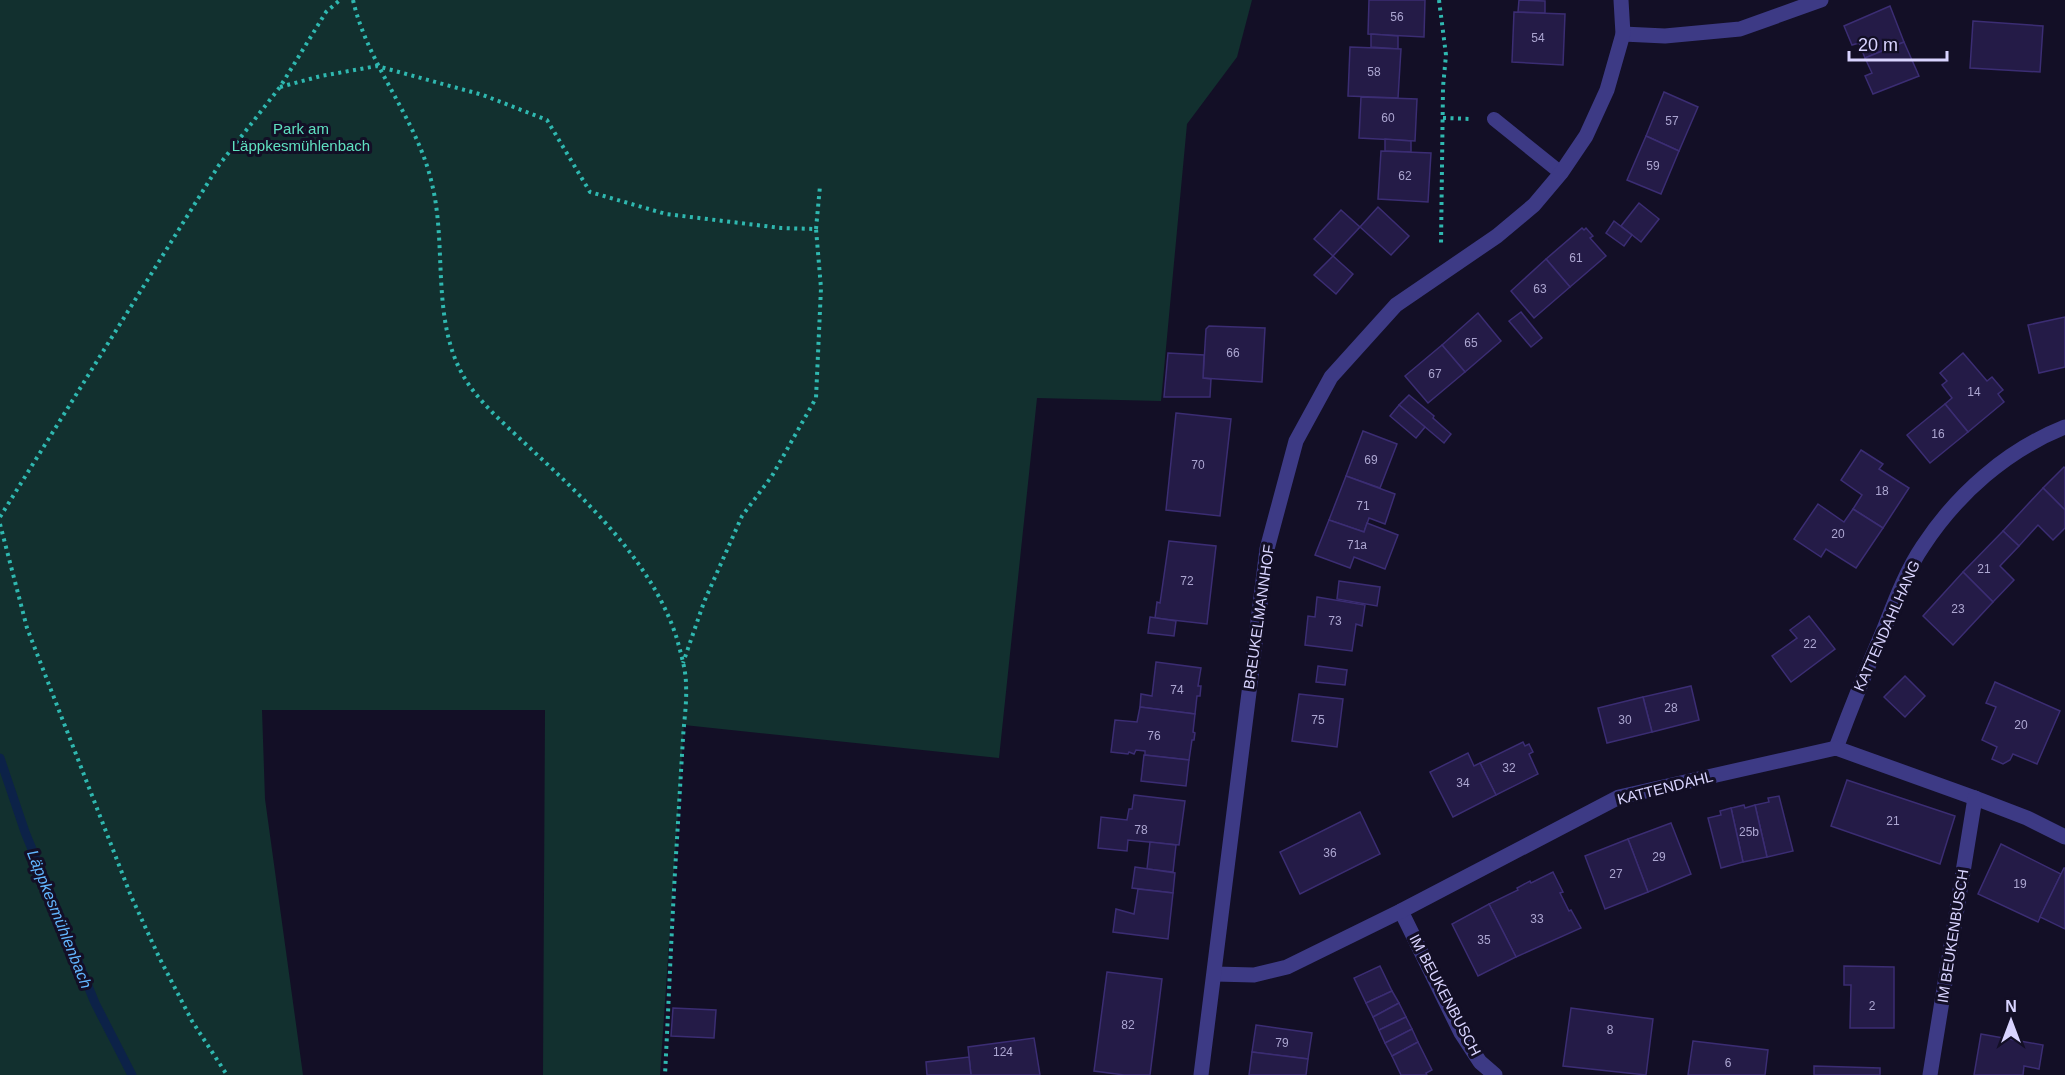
<svg xmlns="http://www.w3.org/2000/svg" width="2065" height="1075" viewBox="0 0 2065 1075" font-family="Arial,sans-serif">
  <style>
    .green { fill: #12302f }
    .lines { fill: none; stroke-linecap: round; stroke-linejoin: round }
    .stream { stroke: #0c2248; stroke-width: 9 }
    .building { fill: #241b47; stroke: #3b2d73; stroke-width: 1.5 }
    .path { stroke: #2fb8b0; stroke-width: 4; stroke-dasharray: 3 4.5; stroke-linecap: butt }
    .service { stroke: #3d3a85; stroke-width: 14 }
    .minor { stroke: #3d3a85; stroke-width: 15 }
    .labels { text-anchor: middle; stroke-width: 6; stroke-linejoin: round; paint-order: stroke }
    .number-label { font-size: 12px; fill: #aca6d1 }
    .park-label { font-size: 15px; fill: #5fe0c0; stroke: #130f26 }
    .street-label { font-size: 15px; fill: #d9d4ff; stroke: #130f26 }
    .water-label { font-size: 16px; font-style: italic; fill: #62b6ff; stroke: #130f26 }
  </style>
  <rect width="100%" height="100%" fill="#130f26"/>
  <polygon class="green" points="0,0 1252,0 1237,57 1187,124 1161,401 1037,398 999,758 684,725 660,1075 543,1075 545,710 262,710 265,799 303,1075 0,1075"/>
  <g class="lines">
    <polyline class="stream" points="0,758 25,832 95,1003 132,1075"/>
  </g>
  <g class="building">
    <polygon points="1369,0 1425,0 1424,37 1368,34"/>
    <polygon points="1519,0 1545,1 1545,13 1518,12"/>
    <polygon points="1890,6 1904,42 1865,58 1859,43 1852,45 1844,26"/>
    <polygon points="1514,12 1565,14 1563,65 1512,62"/>
    <polygon points="1973,21 2043,26 2040,72 1970,68"/>
    <polygon points="1371,34 1398,36 1398,49 1371,47"/>
    <polygon points="1904,42 1919,76 1873,94 1865,76 1872,73 1865,58"/>
    <polygon points="1350,47 1401,49 1398,98 1348,96"/>
    <polygon points="1664,92 1698,107 1679,151 1646,136"/>
    <polygon points="1361,97 1417,99 1415,141 1359,138"/>
    <polygon points="1646,136 1679,151 1661,194 1627,180"/>
    <polygon points="1385,139 1411,141 1411,152 1385,151"/>
    <polygon points="1381,151 1431,153 1428,202 1378,199"/>
    <polygon points="1639,203 1659,219 1641,242 1621,226"/>
    <polygon points="1378,207 1409,236 1391,255 1360,227"/>
    <polygon points="1341,210 1360,227 1333,256 1314,239"/>
    <polygon points="1614,221 1632,235 1624,246 1606,233"/>
    <polygon points="1582,228 1584,230 1586,228 1593,236 1590,238 1606,256 1570,287 1546,259"/>
    <polygon points="1333,256 1353,274 1336,294 1314,275"/>
    <polygon points="1546,259 1570,287 1534,318 1511,291"/>
    <polygon points="1521,312 1542,338 1531,347 1509,321"/>
    <polygon points="1478,313 1501,341 1465,372 1442,345"/>
    <polygon points="2065,317 2065,367 2039,373 2028,325"/>
    <polygon points="1209,326 1265,328 1262,382 1203,378 1206,329"/>
    <polygon points="1442,345 1465,372 1428,403 1405,376"/>
    <polygon points="1168,353 1204,355 1203,378 1211,379 1210,397 1164,397"/>
    <polygon points="1963,353 1987,381 1992,377 2003,390 1998,394 2004,402 1968,432 1945,404 1952,398 1942,385 1947,381 1940,373"/>
    <polygon points="1409,395 1434,416 1433,418 1451,434 1444,443 1399,405"/>
    <polygon points="1945,404 1968,432 1930,463 1907,435"/>
    <polygon points="1399,405 1425,427 1416,438 1390,416"/>
    <polygon points="1176,413 1231,419 1220,516 1166,510"/>
    <polygon points="1363,431 1397,444 1380,488 1346,476"/>
    <polygon points="1861,450 1883,464 1879,469 1909,488 1883,528 1853,509 1862,495 1841,480"/>
    <polygon points="2064,467 2065,468 2065,510 2043,488"/>
    <polygon points="1346,476 1395,494 1385,524 1369,518 1364,532 1329,520"/>
    <polygon points="2043,488 2065,510 2065,528 2053,540 2038,525 2019,546 2003,531"/>
    <polygon points="1818,504 1844,522 1853,509 1883,528 1856,568 1826,549 1821,557 1794,539"/>
    <polygon points="1329,520 1364,532 1367,523 1398,535 1385,569 1354,557 1350,568 1315,555"/>
    <polygon points="2003,531 2019,546 2000,566 2014,580 1993,602 1963,572"/>
    <polygon points="1169,541 1216,546 1207,624 1155,618 1157,602 1160,603"/>
    <polygon points="1963,572 1993,602 1953,645 1923,616"/>
    <polygon points="1339,581 1380,587 1377,606 1337,599"/>
    <polygon points="1317,597 1365,605 1362,626 1356,624 1352,651 1305,645 1308,616 1315,617"/>
    <polygon points="1809,616 1835,649 1791,682 1772,656 1797,638 1790,630"/>
    <polygon points="1150,617 1176,621 1174,636 1148,633"/>
    <polygon points="1156,662 1201,668 1198,686 1201,686 1200,696 1197,696 1195,714 1140,707 1141,694 1152,696"/>
    <polygon points="1318,666 1347,670 1345,685 1316,682"/>
    <polygon points="1905,676 1925,696 1905,717 1884,697"/>
    <polygon points="1995,682 2060,711 2037,764 2013,754 2010,760 2003,764 1992,759 1997,747 1982,740 1996,707 1986,703"/>
    <polygon points="1691,686 1699,720 1652,732 1643,697"/>
    <polygon points="1299,694 1343,699 1337,747 1292,741"/>
    <polygon points="1643,697 1652,732 1607,743 1598,708"/>
    <polygon points="1140,707 1195,714 1193,732 1195,733 1194,740 1192,740 1189,760 1145,755 1145,751 1136,750 1134,754 1129,752 1128,754 1111,752 1115,720 1137,722"/>
    <polygon points="1523,742 1525,746 1529,744 1533,752 1529,754 1538,774 1496,795 1480,763"/>
    <polygon points="1468,753 1474,766 1480,763 1496,795 1453,817 1430,772"/>
    <polygon points="1144,755 1189,760 1186,786 1141,781"/>
    <polygon points="1847,780 1955,816 1940,864 1831,826"/>
    <polygon points="1134,795 1185,801 1179,845 1128,840 1127,851 1098,848 1101,817 1127,820 1129,809 1132,809"/>
    <polygon points="1779,796 1793,851 1767,857 1755,805 1769,802 1768,798"/>
    <polygon points="1744,805 1745,808 1755,805 1767,857 1743,862 1731,808"/>
    <polygon points="1731,808 1743,862 1721,868 1708,818 1721,815 1720,811"/>
    <polygon points="1360,812 1380,854 1300,894 1280,852"/>
    <polygon points="1671,823 1691,874 1648,892 1628,839"/>
    <polygon points="1628,839 1648,892 1605,909 1585,856"/>
    <polygon points="1150,842 1176,845 1173,872 1147,869"/>
    <polygon points="2001,844 2061,874 2038,922 1978,894"/>
    <polygon points="1135,867 1175,873 1173,893 1132,888"/>
    <polygon points="2064,868 2065,868 2065,929 2040,917"/>
    <polygon points="1553,872 1563,892 1560,893 1569,911 1571,910 1581,928 1516,957 1489,904 1518,890 1517,888 1530,881 1531,883"/>
    <polygon points="1138,889 1173,893 1168,939 1113,932 1116,909 1134,914"/>
    <polygon points="1489,904 1516,957 1478,976 1452,924"/>
    <polygon points="1380,966 1392,991 1366,1003 1354,978"/>
    <polygon points="1844,966 1894,967 1894,1028 1850,1028 1851,985 1844,985"/>
    <polygon points="1107,972 1162,979 1150,1075 1124,1075 1094,1071"/>
    <polygon points="1392,991 1399,1003 1373,1017 1366,1003"/>
    <polygon points="1399,1003 1406,1017 1379,1030 1373,1017"/>
    <polygon points="673,1008 716,1010 714,1038 671,1036"/>
    <polygon points="1571,1008 1653,1019 1646,1075 1563,1066"/>
    <polygon points="1406,1017 1412,1029 1385,1043 1379,1030"/>
    <polygon points="1256,1025 1312,1033 1308,1059 1252,1052"/>
    <polygon points="1412,1029 1418,1042 1392,1056 1385,1043"/>
    <polygon points="1981,1034 2043,1045 2039,1069 2024,1066 2023,1075 1974,1075"/>
    <polygon points="1034,1038 1040,1075 971,1075 968,1047"/>
    <polygon points="1693,1041 1768,1050 1765,1075 1688,1075"/>
    <polygon points="1418,1042 1432,1070 1426,1073 1427,1075 1401,1075 1392,1056"/>
    <polygon points="1252,1052 1308,1059 1306,1075 1249,1075"/>
    <polygon points="969,1057 971,1075 927,1075 926,1062"/>
    <polygon points="1814,1066 1880,1068 1880,1075 1814,1075"/>
  </g>
  <g class="lines">
    <g class="path">
      <path d="M353 0C368 66 417 118 432 184 448 249 429 327 469 385 486 409 510 429 531 449 588 502 653 563 677 639 681 654 686 670 686 685 687 703 684 721 683 738 681 772 679 805 677 839 672 917 669 996 665 1075"/>
      <polyline points="1439,0 1446,55 1443,87 1441,245"/>
      <polyline points="280,87 321,76 377,66 483,95 547,120 590,192 666,214 781,228 816,229 821,288 816,398 772,476 742,516 704,602 683,663"/>
      <polyline points="1443,118 1472,119"/>
      <polyline points="816,229 820,186"/>
      <polyline points="0,517 219,165 280,87 326,12 340,0"/>
      <polyline points="0,524 27,628 131,896 159,957 192,1021 227,1075"/>
    </g>
    <polyline class="service" points="1494,119 1561,173"/>
    <g class="minor">
      <polyline points="1623,34 1665,36 1740,29 1821,0"/>
      <path d="M1836 748C1851 708 1867 668 1884 629 1895 601 1906 571 1923 546 1957 494 2007 450 2065 427"/>
      <polyline points="1401,911 1461,1033 1480,1062 1495,1075"/>
      <polyline points="1215,974 1254,975 1287,967 1401,911 1619,797 1836,748 1975,798 2027,818 2065,837"/>
      <polyline points="1201,1075 1267,549 1296,441 1331,377 1396,305 1497,236 1534,205 1561,173 1586,136 1607,90 1623,34 1621,0"/>
      <polyline points="1930,1075 1975,798"/>
    </g>
  </g>
  <g class="labels">
    <g class="number-label">
      <text x="1397" y="21">56</text>
      <text x="1538" y="42">54</text>
      <text x="1374" y="76">58</text>
      <text x="1388" y="122">60</text>
      <text x="1672" y="125">57</text>
      <text x="1653" y="170">59</text>
      <text x="1405" y="180">62</text>
      <text x="1576" y="262">61</text>
      <text x="1540" y="293">63</text>
      <text x="1471" y="347">65</text>
      <text x="1233" y="357">66</text>
      <text x="1435" y="378">67</text>
      <text x="1974" y="396">14</text>
      <text x="1938" y="438">16</text>
      <text x="1371" y="464">69</text>
      <text x="1198" y="469">70</text>
      <text x="1882" y="495">18</text>
      <text x="1363" y="510">71</text>
      <text x="1838" y="538">20</text>
      <text x="1357" y="549">71a</text>
      <text x="1984" y="573">21</text>
      <text x="1187" y="585">72</text>
      <text x="1958" y="613">23</text>
      <text x="1335" y="625">73</text>
      <text x="1810" y="648">22</text>
      <text x="1177" y="694">74</text>
      <text x="1671" y="712">28</text>
      <text x="1318" y="724">75</text>
      <text x="1625" y="724">30</text>
      <text x="2021" y="729">20</text>
      <text x="1154" y="740">76</text>
      <text x="1509" y="772">32</text>
      <text x="1463" y="787">34</text>
      <text x="1893" y="825">21</text>
      <text x="1141" y="834">78</text>
      <text x="1749" y="836">25b</text>
      <text x="1330" y="857">36</text>
      <text x="1659" y="861">29</text>
      <text x="1616" y="878">27</text>
      <text x="2020" y="888">19</text>
      <text x="1537" y="923">33</text>
      <text x="1484" y="944">35</text>
      <text x="1872" y="1010">2</text>
      <text x="1128" y="1029">82</text>
      <text x="1610" y="1034">8</text>
      <text x="1282" y="1047">79</text>
      <text x="1003" y="1056">124</text>
      <text x="1728" y="1067">6</text>
    </g>
    <g class="park-label">
      <text x="301" y="134">Park am<tspan x="301" dy="17">Läppkesmühlenbach</tspan></text>
    </g>
    <g class="street-label">
      <text transform="translate(1259 617) rotate(-82)" y="5">BREUKELMANNHOF</text>
      <text transform="translate(1887 626) rotate(-66)" y="5">KATTENDAHLHANG</text>
      <text transform="translate(1665 788) rotate(-14)" y="5">KATTENDAHL</text>
      <text transform="translate(1953 936) rotate(-81)" y="5">IM BEUKENBUSCH</text>
      <text transform="translate(1445 995) rotate(62)" y="5">IM BEUKENBUSCH</text>
    </g>
    <g class="water-label">
      <text transform="translate(60 919) rotate(68)" y="6">Läppkesmühlenbach</text>
    </g>
  </g>
  <g transform="translate(2011 1021)" stroke="#130f26" stroke-width="4.5" paint-order="stroke">
  <path d="M0-4.5L10 22L0 15L-10 22Z" fill="#d9d4ff"/>
  <text y="-9" font-size="16" font-weight="bold" text-anchor="middle" fill="#d9d4ff">N</text>
  </g>
  <path d="M1849 51v9h98v-9" fill="none" stroke="#d9d4ff" stroke-width="3"/>
  <text x="1858" y="51" font-size="18" fill="#d9d4ff" stroke="#130f26" stroke-width="4.5" paint-order="stroke">20 m</text>
</svg>
